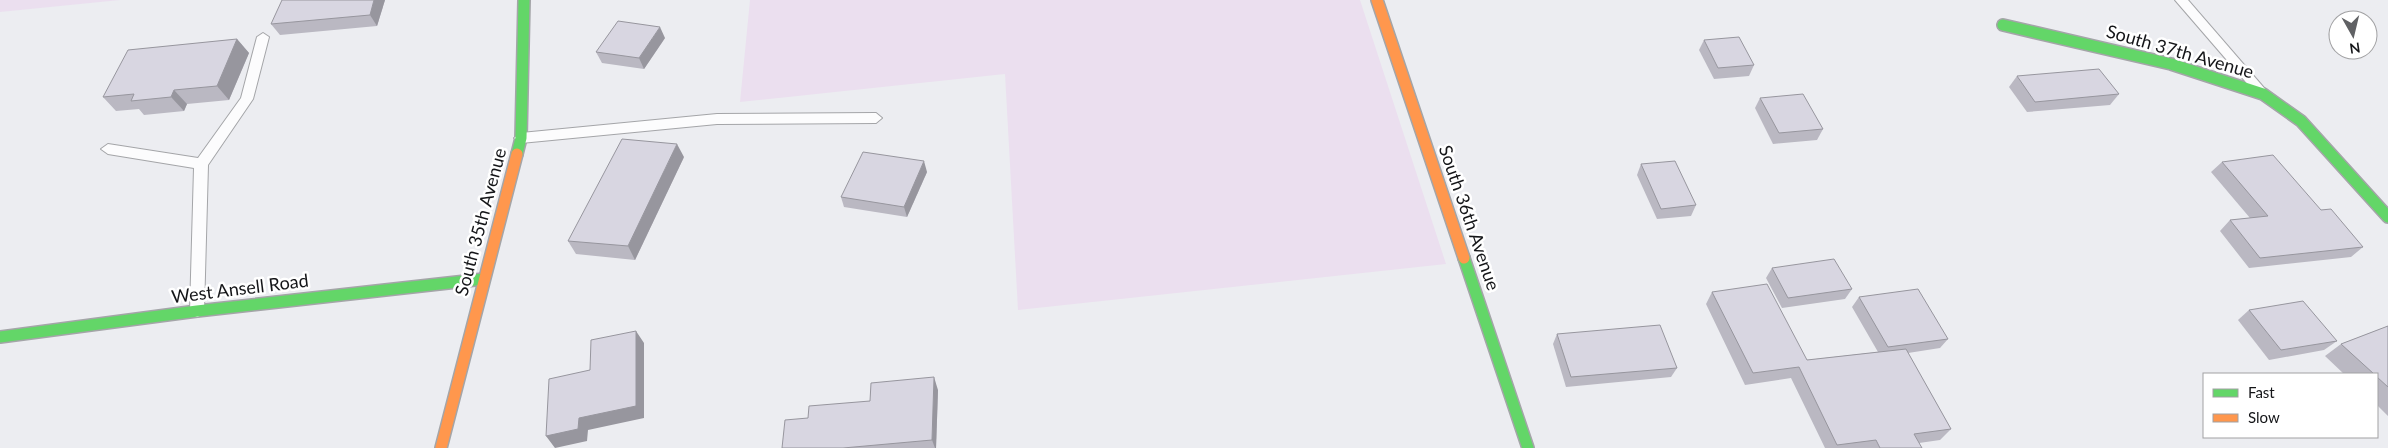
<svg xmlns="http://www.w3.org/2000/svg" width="2388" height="448" viewBox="0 0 2388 448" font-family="Lato,sans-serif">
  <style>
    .green { fill: #ebdfef }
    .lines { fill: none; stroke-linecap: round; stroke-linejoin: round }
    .lane-casing { stroke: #a4a5a8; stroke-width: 2 }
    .fast-casing { stroke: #a4a5a8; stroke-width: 14 }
    .slow-casing { stroke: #a4a5a8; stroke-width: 14 }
    .lane { fill: #fcfcfd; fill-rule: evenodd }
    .fast { stroke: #63d668; stroke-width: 11 }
    .slow { stroke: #ff974d; stroke-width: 11 }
    .wall { fill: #bab8c2 }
    .shaded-wall { fill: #97969e }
    .building { fill: #d8d6e1; stroke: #97969e }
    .labels { text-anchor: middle; stroke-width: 5; stroke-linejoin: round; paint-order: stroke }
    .street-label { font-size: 18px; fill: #141518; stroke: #fff }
  </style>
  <rect width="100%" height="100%" fill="#ecedf1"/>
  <g class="green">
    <polygon points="0,0 120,0 0,12"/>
    <polygon points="750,0 1360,0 1446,264 1018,310 1005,74 740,102"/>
  </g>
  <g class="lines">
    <g class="lane-casing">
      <g id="lane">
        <polygon points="2175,0 2188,0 2265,89 2267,92 2265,95 2257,95"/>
        <polygon points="263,33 269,37 253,99 208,165 204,311 202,315 197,317 192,315 190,311 194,168 108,154 101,149 108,144 198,158 241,98 257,37"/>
        <polygon points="876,113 882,118 876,123 717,124 521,143 514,138 521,133 717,114"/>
      </g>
    </g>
    <g class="fast-casing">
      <g id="fast">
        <polyline points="2003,25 2171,64 2263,94 2301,121 2388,217"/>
        <polyline points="517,154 521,138 524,0"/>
        <polyline points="1464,258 1528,448"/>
        <polyline points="0,337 197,311 484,279"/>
      </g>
    </g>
    <g class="slow-casing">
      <g id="slow">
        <polyline points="1377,0 1464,258"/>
        <polyline points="441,448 517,154"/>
      </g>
    </g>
    <use href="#lane" class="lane"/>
    <use href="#fast" class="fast"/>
    <use href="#slow" class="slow"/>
  </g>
  <g class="wall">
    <polygon points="385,0 377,26 280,35 271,24"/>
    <polygon points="665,38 644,69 602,63 596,52"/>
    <polygon points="237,39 249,53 229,100 187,104 184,111 144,115 139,109 116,111 103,97"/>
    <polygon points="1704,40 1754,65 1749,76 1714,79 1699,50"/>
    <polygon points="2017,76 2119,94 2110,105 2027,112 2009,87"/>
    <polygon points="1760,98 1823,129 1817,140 1773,144 1755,108"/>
    <polygon points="684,157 635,260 576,254 568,241"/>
    <polygon points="2222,162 2363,247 2351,257 2249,268 2220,231 2230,220 2250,218 2211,172"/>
    <polygon points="1641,164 1696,205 1691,216 1657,219 1637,175"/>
    <polygon points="927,172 907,217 844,207 841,197"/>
    <polygon points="1772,268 1852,289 1845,299 1782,308 1766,278"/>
    <polygon points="1712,292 1807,360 1878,352 1852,307 1859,297 1948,339 1940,348 1908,353 1951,429 1940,440 1919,443 1922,448 1825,448 1791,378 1745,385 1706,304"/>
    <polygon points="2249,310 2337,341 2324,350 2269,360 2238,320"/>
    <polygon points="2388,326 2388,416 2377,405 2377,374 2344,374 2325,356 2341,344"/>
    <polygon points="1557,334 1677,368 1671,377 1566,387 1553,344"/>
    <polygon points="938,390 936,448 782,448 808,418 870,401"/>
  </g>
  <g class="shaded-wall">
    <polygon points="374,0 385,0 377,26 370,15"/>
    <polygon points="660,27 665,38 644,69 639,58"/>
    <polygon points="237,39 249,53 229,100 217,86"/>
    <polygon points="174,90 187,104 184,111 171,97"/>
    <polygon points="677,144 684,157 635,260 628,246"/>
    <polygon points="924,161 927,172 907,217 904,207"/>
    <polygon points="636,331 644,343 644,418 588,430 587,441 555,448 546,436 579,418"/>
    <polygon points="934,377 938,390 936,448 935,448 932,440"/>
  </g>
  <g class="building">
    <polygon points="282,0 374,0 370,15 271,24"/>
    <polygon points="618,21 660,27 639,58 596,52"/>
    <polygon points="1739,37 1754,65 1718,68 1704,40"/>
    <polygon points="237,39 217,86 174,90 171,97 131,101 134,94 103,97 128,50"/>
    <polygon points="2099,69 2119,94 2035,102 2017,76"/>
    <polygon points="1803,94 1823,129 1779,133 1760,98"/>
    <polygon points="622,139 677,144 628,246 568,241"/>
    <polygon points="863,152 924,161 904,207 841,197"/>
    <polygon points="2273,155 2321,210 2331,209 2363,247 2260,258 2230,220 2268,216 2222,162"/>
    <polygon points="1675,161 1696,205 1661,209 1641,164"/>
    <polygon points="1834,259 1852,289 1788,298 1772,268"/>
    <polygon points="1767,284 1807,360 1906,349 1951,429 1914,434 1922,448 1880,448 1876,440 1837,445 1799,367 1753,373 1712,292"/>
    <polygon points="1918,289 1948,339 1888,347 1859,297"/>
    <polygon points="2303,301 2337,341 2281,350 2249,310"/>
    <polygon points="1660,325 1677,368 1571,377 1557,334"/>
    <polygon points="2388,326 2388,387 2377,377 2377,374 2374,374 2341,344"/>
    <polygon points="636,331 636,406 579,418 578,429 546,436 549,379 590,370 591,340"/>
    <polygon points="934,377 932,440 843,448 782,448 785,420 808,418 809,406 870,401 871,383"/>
  </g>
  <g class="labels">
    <g class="street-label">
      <text transform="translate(2180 52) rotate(16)" y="6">South 37th Avenue</text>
      <text transform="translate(1469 218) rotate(71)" y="6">South 36th Avenue</text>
      <text transform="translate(481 222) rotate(-75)" y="6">South 35th Avenue</text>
      <text transform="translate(240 289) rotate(-7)" y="6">West Ansell Road</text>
    </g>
  </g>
  <rect x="2203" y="373" width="175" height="65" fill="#ffffff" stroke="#a1a1a3"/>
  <rect x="2213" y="389" width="25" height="8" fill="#63d668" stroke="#a1a1a3"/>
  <text x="2248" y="398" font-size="15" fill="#141518">Fast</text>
  <rect x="2213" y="414" width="25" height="8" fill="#ff974d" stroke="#a1a1a3"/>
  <text x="2248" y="423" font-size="15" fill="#141518">Slow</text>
  <g transform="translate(2353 35) rotate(172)"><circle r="24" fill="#ffffff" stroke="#a1a1a3"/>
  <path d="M0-4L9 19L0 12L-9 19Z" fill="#606164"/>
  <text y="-8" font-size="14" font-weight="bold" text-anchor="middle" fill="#141518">N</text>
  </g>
</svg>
